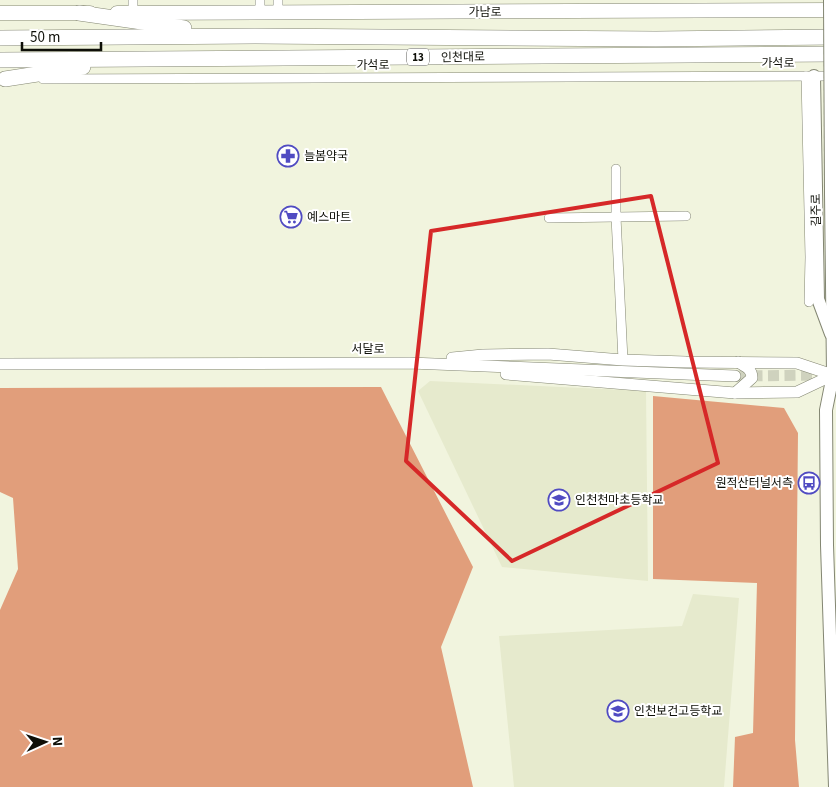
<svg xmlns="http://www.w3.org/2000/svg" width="836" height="787" viewBox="0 0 836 787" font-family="'Source Sans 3','Noto Sans KR',sans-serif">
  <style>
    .built { fill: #e6eacd }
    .forest { fill: #e19e7b }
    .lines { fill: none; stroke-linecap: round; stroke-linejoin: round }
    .tertiary-tunnel { stroke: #cfd2be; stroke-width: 11; stroke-dasharray: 11 5.5; stroke-linecap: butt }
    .minor-casing { stroke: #838672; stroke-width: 10 }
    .tertiary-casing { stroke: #838672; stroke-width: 12 }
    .secondary-casing { stroke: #838672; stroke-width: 14 }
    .primary-casing { stroke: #838672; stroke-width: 15 }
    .trunk-casing { stroke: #838672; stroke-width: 16 }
    .minor { stroke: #fff; stroke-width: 9 }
    .tertiary { stroke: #fff; stroke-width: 11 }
    .secondary { stroke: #fff; stroke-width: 12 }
    .primary { stroke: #fff; stroke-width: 14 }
    .trunk { stroke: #fff; stroke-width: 15 }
    .secondary-bridge-casing { stroke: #838672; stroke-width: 14; stroke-linecap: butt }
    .secondary-bridge { stroke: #fff; stroke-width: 12 }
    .marked { fill: none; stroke: #d62828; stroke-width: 4; stroke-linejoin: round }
    .labels { text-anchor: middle; stroke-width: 4; stroke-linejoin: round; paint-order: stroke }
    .shield { fill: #fff; stroke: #565752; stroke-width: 1 }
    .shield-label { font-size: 11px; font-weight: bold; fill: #0e0f08 }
    .street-label { font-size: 12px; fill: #0e0f08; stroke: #fff }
    .poi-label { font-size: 12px; fill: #0e0f08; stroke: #fff; text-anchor: start }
  </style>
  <rect width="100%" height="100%" fill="#f1f4de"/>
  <g class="built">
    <polygon points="430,381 646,391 648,581 502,567 418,391"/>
    <polygon points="693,594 739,598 724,787 514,787 499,636 682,626"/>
  </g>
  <g class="forest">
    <polygon points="381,387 473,567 441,647 473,787 0,787 0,610 18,569 13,498 0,492 0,388"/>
    <polygon points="653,396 784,408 798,433 795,740 799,787 733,787 735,737 753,733 757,583 653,579"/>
  </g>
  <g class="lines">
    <polyline class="tertiary-tunnel" points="735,376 831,375"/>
    <g class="minor-casing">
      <g id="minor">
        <polyline points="133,13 133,0"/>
        <polyline points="278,13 278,0"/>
        <polyline points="260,14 260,0"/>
        <polyline points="806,76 810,257 809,302"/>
        <polyline points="43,79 835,76"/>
        <polyline points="549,218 616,217 616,169"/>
        <polyline points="623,360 616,217 686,216"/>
      </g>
    </g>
    <g class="tertiary-casing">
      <g id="tertiary">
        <polyline points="452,358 483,355 548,354 623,360 686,362 797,363 833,375 836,374"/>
        <polyline points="0,364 410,363 735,376"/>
        <polyline points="506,374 735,393 797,392 833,375 836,377"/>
        <path d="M735 393 752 378C752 369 746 367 738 362"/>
      </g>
    </g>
    <g class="secondary-casing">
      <g id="secondary">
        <polyline points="814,76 818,299 831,334"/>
        <polyline points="831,193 833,375 826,410 827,545 835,787"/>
      </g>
    </g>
    <g class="primary-casing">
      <g id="primary">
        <polyline points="0,13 90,13"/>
        <polyline points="117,13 836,10"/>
      </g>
    </g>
    <g class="trunk-casing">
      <g id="trunk">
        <polyline points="79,13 184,28"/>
        <polyline points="0,38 255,36 656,39 836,37"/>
        <polyline points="0,60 836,54"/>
        <polyline points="5,79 83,67"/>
      </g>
    </g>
    <use href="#minor" class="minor"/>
    <use href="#tertiary" class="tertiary"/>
    <use href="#secondary" class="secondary"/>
    <use href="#primary" class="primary"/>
    <use href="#trunk" class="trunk"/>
    <g class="secondary-bridge-casing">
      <polyline id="secondary-bridge" points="830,0 831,193"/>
    </g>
    <use href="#secondary-bridge" class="secondary-bridge"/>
  </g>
  <path class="marked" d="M651 196 718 463 512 561 406 461 431 231Z"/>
  <defs>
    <g id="pharmacy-ring" transform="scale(1.125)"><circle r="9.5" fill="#fff" stroke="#504bc2" stroke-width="1.5"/><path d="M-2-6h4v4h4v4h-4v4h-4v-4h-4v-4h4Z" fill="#504bc2"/></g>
    <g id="supermarket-ring" transform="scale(1.125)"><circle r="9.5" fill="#fff" stroke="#504bc2" stroke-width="1.5"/><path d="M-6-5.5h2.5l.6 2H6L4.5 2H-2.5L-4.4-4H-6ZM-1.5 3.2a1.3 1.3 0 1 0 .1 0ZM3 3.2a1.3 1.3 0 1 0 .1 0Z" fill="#504bc2"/></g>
    <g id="bus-ring" transform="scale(1.125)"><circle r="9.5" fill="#fff" stroke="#504bc2" stroke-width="1.5"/><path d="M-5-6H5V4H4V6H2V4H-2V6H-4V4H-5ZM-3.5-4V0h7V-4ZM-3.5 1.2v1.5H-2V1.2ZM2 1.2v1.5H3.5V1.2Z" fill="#504bc2"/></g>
    <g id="school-ring" transform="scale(1.125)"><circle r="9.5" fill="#fff" stroke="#504bc2" stroke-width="1.5"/><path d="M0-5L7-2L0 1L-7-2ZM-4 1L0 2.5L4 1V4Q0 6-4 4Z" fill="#504bc2"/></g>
  </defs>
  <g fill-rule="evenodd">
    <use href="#pharmacy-ring" x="288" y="156"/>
    <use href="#supermarket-ring" x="291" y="217"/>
    <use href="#bus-ring" x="809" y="483"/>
    <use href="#school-ring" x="559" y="500"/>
    <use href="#school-ring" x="618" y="711"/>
  </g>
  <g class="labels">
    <rect class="shield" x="407" y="48.5" width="22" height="17" rx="4"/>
    <g class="shield-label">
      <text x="418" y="61">13</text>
    </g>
    <g class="street-label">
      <text x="485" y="16">가남로</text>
      <text transform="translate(463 57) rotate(-1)" y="4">인천대로</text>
      <text x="778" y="67">가석로</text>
      <text x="373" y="69">가석로</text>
      <text transform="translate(816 210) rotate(-91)" y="4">길주로</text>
      <text x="368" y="353">서달로</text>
    </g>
    <g class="poi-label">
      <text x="304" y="160">늘봄약국</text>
      <text x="307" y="221">예스마트</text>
      <text x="793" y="487" text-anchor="end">원적산터널서측</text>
      <text x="575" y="504">인천천마초등학교</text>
      <text x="634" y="715">인천보건고등학교</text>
    </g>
  </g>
  <g transform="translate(45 742) rotate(87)" stroke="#ffffff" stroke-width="4" paint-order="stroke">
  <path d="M0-4L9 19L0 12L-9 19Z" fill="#0e0f08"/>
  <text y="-8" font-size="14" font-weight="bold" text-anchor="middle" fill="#0e0f08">N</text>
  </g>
  <path d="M22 42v8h79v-8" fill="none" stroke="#0e0f08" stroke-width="2.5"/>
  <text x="30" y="42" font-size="15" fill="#0e0f08" stroke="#ffffff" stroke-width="4" paint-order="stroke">50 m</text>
</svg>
